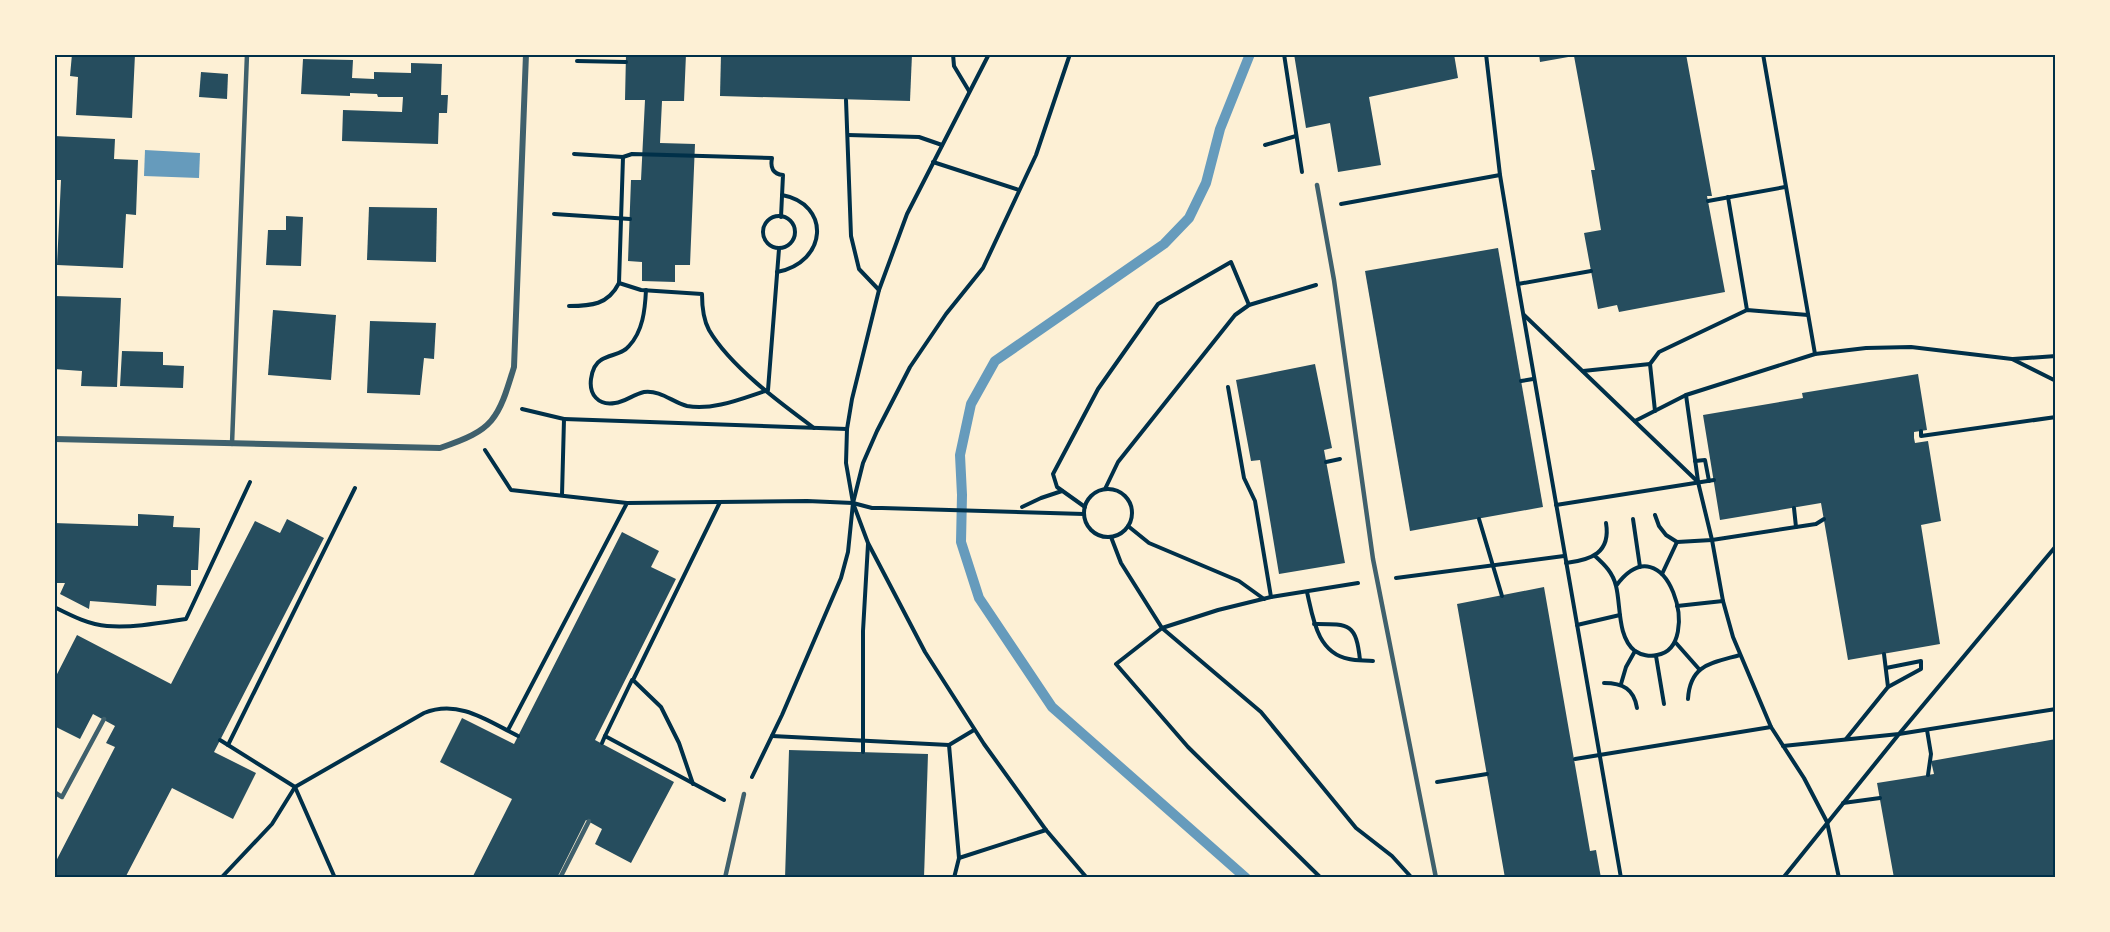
<svg xmlns="http://www.w3.org/2000/svg" width="2110" height="932" viewBox="0 0 2110 932" font-family="'Open Sans',sans-serif">
  <style>
    .water { fill: #669bbc }
    .lines { fill: none; stroke-linecap: round; stroke-linejoin: round }
    .stream { stroke: #669bbc; stroke-width: 10 }
    .building { fill: #264d5e }
    .path { stroke: #003049; stroke-width: 4 }
    .service { stroke: #3f606c; stroke-width: 4.5 }
    .minor { stroke: #3f606c; stroke-width: 6 }
    .neatline { fill: none; stroke: #003049; stroke-width: 2 }
  </style>
  <rect width="100%" height="100%" fill="#fdf0d5"/>
  <polygon class="water" points="145,150 200,153 199,178 144,176"/>
  <g class="lines">
    <polyline class="stream" points="1246,878 1052,707 979,598 961,542 962,495 960,455 971,404 995,361 1164,244 1189,218 1206,183 1220,129 1250,54"/>
  </g>
  <g class="building">
    <polygon points="72,54 135,54 132,118 76,115 78,77 70,76"/>
    <polygon points="626,54 686,54 684,101 662,101 660,143 695,144 690,265 675,265 675,282 642,281 642,262 628,261 631,180 641,180 645,100 625,100"/>
    <polygon points="721,54 912,54 910,101 720,96"/>
    <polygon points="1294,54 1454,54 1458,78 1369,97 1381,165 1338,172 1330,123 1306,128"/>
    <polygon points="1539,54 1686,54 1712,196 1707,196 1725,292 1619,312 1617,305 1598,309 1584,233 1601,230 1591,170 1595,170 1574,56 1540,62"/>
    <polygon points="303,59 353,60 352,78 374,79 374,72 411,73 411,63 442,64 441,95 448,95 447,113 439,113 438,144 342,141 343,110 402,112 403,97 378,97 377,94 350,93 350,96 301,94"/>
    <polygon points="201,72 228,74 227,99 199,97"/>
    <polygon points="54,136 115,139 114,159 138,160 136,215 126,214 123,268 57,265 61,180 54,180"/>
    <polygon points="369,207 437,208 436,262 367,260"/>
    <polygon points="286,216 303,217 301,266 266,265 268,230 286,230"/>
    <polygon points="1498,248 1543,507 1410,531 1365,271"/>
    <polygon points="54,296 121,298 117,387 81,386 82,371 54,369"/>
    <polygon points="273,310 336,315 331,380 268,375"/>
    <polygon points="370,321 436,323 434,359 424,358 420,395 367,393"/>
    <polygon points="122,351 163,352 163,365 184,366 183,388 120,386"/>
    <polygon points="1315,364 1332,448 1324,450 1345,563 1279,574 1260,460 1251,461 1236,380"/>
    <polygon points="1918,374 1927,430 1914,432 1914,438 1915,443 1928,441 1941,521 1921,525 1940,644 1848,660 1821,503 1720,520 1703,415 1803,398 1802,393"/>
    <polygon points="138,514 174,516 173,527 200,528 198,570 191,570 191,586 157,585 156,606 90,601 89,609 60,594 65,583 54,583 54,523 138,526"/>
    <polygon points="287,519 324,538 214,752 256,773 233,819 172,788 125,878 54,878 54,865 115,747 106,743 115,726 93,714 80,739 54,726 54,680 77,635 171,684 255,521 280,533"/>
    <polygon points="622,532 659,551 651,567 676,579 595,740 674,782 631,863 595,844 602,829 586,820 557,878 472,878 512,799 440,762 462,718 514,744"/>
    <polygon points="1544,587 1590,851 1596,850 1601,878 1505,878 1457,604"/>
    <polygon points="2056,739 2056,878 1894,878 1877,783 1934,774 1931,761"/>
    <polygon points="789,750 928,754 924,878 785,878"/>
  </g>
  <g class="lines">
    <g class="path">
      <polyline points="953,54 954,66 969,91"/>
      <polyline points="989,54 907,214 879,290 852,399 847,429 846,463 853,503 868,543 925,652 984,744 1046,830 1087,878"/>
      <polyline points="1284,54 1302,172"/>
      <polyline points="1486,54 1500,175 1518,284 1621,878"/>
      <polyline points="1763,54 1815,354"/>
      <polyline points="577,61 626,62"/>
      <polyline points="846,100 851,236 859,269 879,290"/>
      <polyline points="848,135 919,137 942,145"/>
      <polyline points="1265,145 1296,136"/>
      <path d="M574 154 623 157 632 154 772 158C770 168 773 174 783 175L781 217"/>
      <polyline points="933,162 1019,190"/>
      <polyline points="1728,197 1747,310"/>
      <polyline points="1708,201 1785,187"/>
      <polyline points="1341,204 1500,175"/>
      <polyline points="554,214 630,219"/>
      <circle cx="779" cy="232" r="16"/>
      <path d="M777 272C828 262 831 204 782 195"/>
      <path d="M619 283 641 290 702 294C702 307 703 319 709 330 730 366 780 403 814 428"/>
      <polyline points="1518,284 1591,271"/>
      <path d="M646 290C645 310 643 331 629 346 622 355 610 354 601 360 594 364 592 372 591 379 589 394 598 406 615 403 625 402 634 394 644 392 661 390 672 402 687 406 713 411 743 398 768 390L779 249"/>
      <path d="M569 306C591 306 608 305 619 283L623 157"/>
      <polyline points="1524,315 1698,482 1712,540 1723,601 1733,637 1771,727 1804,778 1827,822 1839,878"/>
      <polyline points="2013,359 2056,356"/>
      <polyline points="1583,371 1650,364"/>
      <polyline points="1521,381 1533,379"/>
      <polyline points="1228,387 1244,478 1255,501 1271,597"/>
      <polyline points="522,409 564,419 562,495"/>
      <polyline points="1655,411 1650,364 1659,352 1747,310 1808,315"/>
      <polyline points="564,419 847,429"/>
      <polyline points="1635,421 1686,395"/>
      <polyline points="1921,431 1921,436 2056,417"/>
      <polyline points="485,450 511,490 627,503 807,501 853,503 872,508 882,508 1084,514"/>
      <polyline points="1695,461 1705,460 1709,481"/>
      <polyline points="1326,462 1340,459"/>
      <polyline points="1698,481 1686,395 1815,354 1866,348 1911,347 2012,359 2056,381"/>
      <polyline points="1105,489 1118,462 1235,315 1249,305 1316,285"/>
      <circle cx="1108" cy="513" r="24"/>
      <polyline points="1556,505 1714,480"/>
      <polyline points="1022,507 1041,498 1062,491"/>
      <polyline points="1085,507 1057,487 1053,474 1098,389 1158,304 1231,262 1249,305"/>
      <polyline points="1794,508 1796,527"/>
      <polyline points="1655,515 1659,526 1666,535 1677,542 1712,540 1816,524 1824,519"/>
      <polyline points="1479,519 1502,596"/>
      <polyline points="1633,519 1640,567"/>
      <polyline points="1128,526 1149,543 1239,581 1264,599"/>
      <polyline points="1111,537 1121,563 1162,628 1261,712 1356,828 1392,856 1412,878"/>
      <path d="M1595 556C1605 565 1613 573 1616 586 1621 605 1617 637 1635 651 1641 655 1650 657 1657 655 1705 648 1666 518 1616 586"/>
      <path d="M1566 563C1591 560 1611 553 1606 523"/>
      <polyline points="1662,574 1677,542"/>
      <polyline points="1396,578 1564,556"/>
      <path d="M1307 592C1313 618 1317 653 1349 659 1357 661 1366 660 1373 661"/>
      <polyline points="1677,606 1723,601"/>
      <path d="M54 607C70 615 89 625 107 626 133 628 160 623 186 619L250 482"/>
      <path d="M1314 624C1349 624 1356 623 1360 660"/>
      <polyline points="1577,625 1620,615"/>
      <polyline points="1676,643 1699,669"/>
      <polyline points="1884,654 1888,687"/>
      <polyline points="1656,656 1664,704"/>
      <polyline points="632,680 605,736 724,800"/>
      <path d="M1604 683C1623 683 1634 689 1637 708"/>
      <polyline points="1621,684 1626,667 1635,651"/>
      <path d="M1688 699C1690 664 1712 663 1740 655"/>
      <polyline points="508,730 627,503"/>
      <polyline points="1927,730 1931,754 1928,775"/>
      <polyline points="772,736 949,745"/>
      <polyline points="1846,739 1888,687 1921,669 1921,661 1886,668"/>
      <polyline points="220,740 295,787 335,878"/>
      <polyline points="602,743 605,736"/>
      <polyline points="228,745 355,488"/>
      <polyline points="1783,746 1899,734 2056,709"/>
      <polyline points="863,752 863,631 868,544"/>
      <polyline points="1575,759 1771,727"/>
      <polyline points="752,777 782,715 841,578 848,552 853,503 863,463 877,431 910,367 946,314 983,268 1036,155 1070,54"/>
      <polyline points="1437,782 1487,774"/>
      <polyline points="693,784 679,743 661,707 633,680 720,502"/>
      <polyline points="1843,803 1880,798"/>
      <polyline points="959,858 949,745 974,730"/>
      <path d="M221 878 272 824 295 787 424 713C459 699 488 721 518 736"/>
      <polyline points="954,878 959,858 1046,830"/>
      <polyline points="1321,878 1188,747 1116,664 1162,628 1218,610 1271,597 1358,583"/>
      <polyline points="1783,878 1899,734 2056,546"/>
    </g>
    <g class="service">
      <polyline points="1317,185 1334,280 1373,559 1436,878"/>
      <polyline points="232,444 247,54"/>
      <polyline points="54,792 62,797 104,719"/>
      <polyline points="560,878 589,821"/>
      <polyline points="725,878 744,794"/>
    </g>
    <path class="minor" d="M54 439 440 448C494 430 498 420 514 367L526 54"/>
  </g>
  <rect width="2110" height="932" fill="none" stroke="#fdf0d5" stroke-width="111"/>
  <rect x="56" y="56" width="1998" height="820" class="neatline"/>
</svg>
